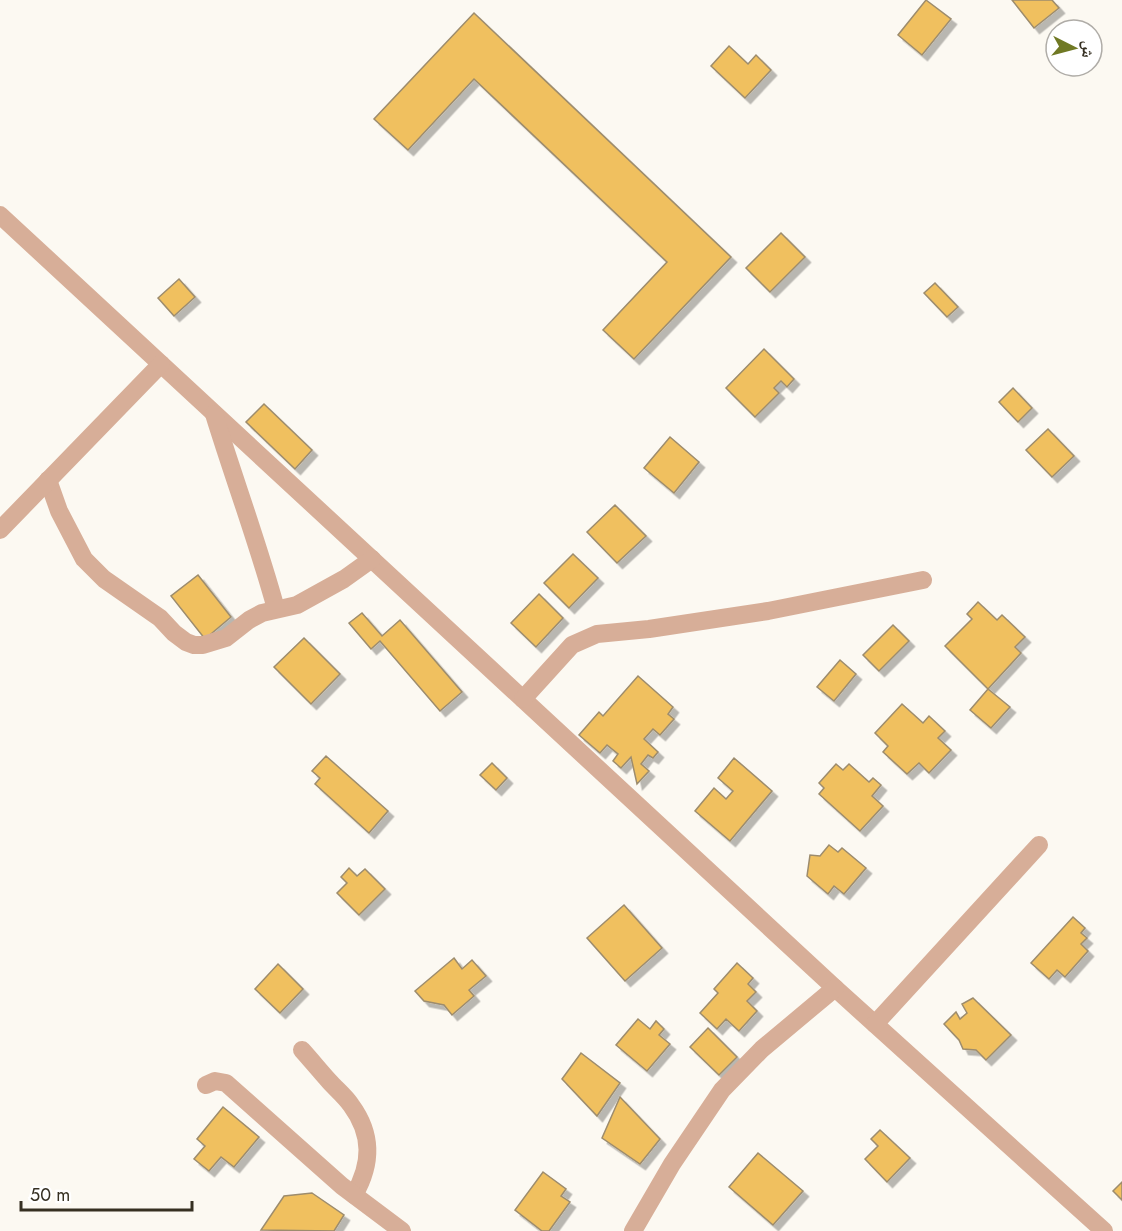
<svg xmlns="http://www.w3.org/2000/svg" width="1122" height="1231" viewBox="0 0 1122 1231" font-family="Jost,'Noto Naskh Arabic',sans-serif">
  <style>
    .building { fill: #f0c05f; stroke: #9d8c6d; stroke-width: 1.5; filter: url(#shadow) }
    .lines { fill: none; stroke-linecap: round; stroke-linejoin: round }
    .minor { stroke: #d7ae98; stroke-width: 18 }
  </style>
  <defs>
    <filter id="shadow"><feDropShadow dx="5.5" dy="5.5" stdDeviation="0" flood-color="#0004"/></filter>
  </defs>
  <rect width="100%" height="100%" fill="#fcf9f2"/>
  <g class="building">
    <polygon points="926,0 951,19 922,55 898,35"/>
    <polygon points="1012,0 1052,0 1059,8 1034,28"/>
    <polygon points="474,13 731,257 634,359 603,330 667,262 474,79 408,150 374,119"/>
    <polygon points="729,46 748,64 756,55 771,70 745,98 711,66"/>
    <polygon points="781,233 805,257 770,292 746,268"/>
    <polygon points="179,279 195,297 174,316 158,298"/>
    <polygon points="935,283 958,307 947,317 924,293"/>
    <polygon points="764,349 794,379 787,387 781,381 774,388 779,393 755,417 726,388"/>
    <polygon points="1013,388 1032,408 1018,422 999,402"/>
    <polygon points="264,404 312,450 295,469 246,422"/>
    <polygon points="1048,429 1074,456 1052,477 1026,450"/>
    <polygon points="670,437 699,462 674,493 644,468"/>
    <polygon points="615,505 646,536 617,563 587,532"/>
    <polygon points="573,554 598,578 569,608 544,583"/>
    <polygon points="198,575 231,617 205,639 171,596"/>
    <polygon points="539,594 563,618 536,647 511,623"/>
    <polygon points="978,602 997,620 1002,615 1025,637 1015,647 1021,653 988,689 945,646 972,619 967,614"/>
    <polygon points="362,613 382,636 400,620 462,692 440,711 380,641 371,649 349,623"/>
    <polygon points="893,625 909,641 879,671 863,655"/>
    <polygon points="304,638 340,674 311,704 274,667"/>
    <polygon points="840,660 856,674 834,701 817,687"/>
    <polygon points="638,676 673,707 668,714 674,719 660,735 653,729 644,739 658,752 653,758 648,755 641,764 649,771 637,784 631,757 621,768 613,761 618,754 607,745 600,753 579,735 599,712 603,716"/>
    <polygon points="988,689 1010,707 991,728 970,710"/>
    <polygon points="902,704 923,723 929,716 945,731 938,738 951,750 929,773 919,763 907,774 883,752 888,746 875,733"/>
    <polygon points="326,756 388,811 369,833 315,784 320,778 312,771"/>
    <polygon points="734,758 772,791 730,841 695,811 714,788 726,799 733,791 718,778"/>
    <polygon points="492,763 507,778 496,790 480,775"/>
    <polygon points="836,764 843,770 849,764 869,782 873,778 881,785 872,796 883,806 860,831 819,794 824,788 819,783"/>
    <polygon points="829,845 838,852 842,848 866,868 844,894 834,886 828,894 807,876 810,855 820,856"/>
    <polygon points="349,868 357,876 365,869 385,889 359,915 337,893 347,883 341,877"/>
    <polygon points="624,905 662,948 625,981 587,938"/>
    <polygon points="1073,917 1085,928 1081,933 1087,938 1081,944 1088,951 1065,977 1057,970 1049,979 1031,963"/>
    <polygon points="454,958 462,969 472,960 486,976 469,990 474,996 452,1015 444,1005 424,1001 415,991"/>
    <polygon points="737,963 753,978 748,984 756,992 747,1001 757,1011 739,1031 726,1019 717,1029 700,1013 718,993 714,989"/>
    <polygon points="278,964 303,989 280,1013 255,989"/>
    <polygon points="973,998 1011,1035 986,1060 976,1050 963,1049 959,1040 944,1024 956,1012 960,1019 967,1013 962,1004"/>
    <polygon points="638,1019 650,1029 656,1021 664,1029 659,1035 670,1044 647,1071 616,1045"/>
    <polygon points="708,1028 737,1057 719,1075 690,1047"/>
    <polygon points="581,1053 620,1083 597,1116 562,1079"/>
    <polygon points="620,1097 660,1139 640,1164 602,1138"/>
    <polygon points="223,1107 259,1137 234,1167 221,1157 209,1171 194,1159 205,1146 197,1139"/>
    <polygon points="880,1130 910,1158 887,1182 865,1159 878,1146 871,1139"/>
    <polygon points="758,1153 803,1191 773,1225 729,1187"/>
    <polygon points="543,1172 566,1189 561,1196 570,1202 549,1231 542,1231 515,1210"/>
    <polygon points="1122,1182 1122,1200 1113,1191"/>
    <polygon points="312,1193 344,1215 334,1231 261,1230 284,1196"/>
  </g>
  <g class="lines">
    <g class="minor">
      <polyline points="0,215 835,988 1104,1231"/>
      <path d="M214 414C234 479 258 543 276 609"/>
      <polyline points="48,480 59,511 84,559 104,579 160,618 174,633 186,642 194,645 203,645 226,638 249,620 262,613 297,605 344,579 372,559"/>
      <polyline points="0,530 161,364"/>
      <polyline points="523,699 572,645 597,634 649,629 768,611 923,580"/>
      <polyline points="875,1024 1039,845"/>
      <path d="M302 1050C311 1060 320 1071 329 1081 336 1089 345 1096 351 1105 373 1135 372 1164 354 1195"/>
      <polyline points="206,1085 215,1081 226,1083 342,1186 402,1231"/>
      <polyline points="633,1231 672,1164 722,1090 762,1049 835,988"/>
    </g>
  </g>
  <g transform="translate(1074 48) rotate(96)"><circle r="28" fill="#ffffff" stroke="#afaca7" stroke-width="1.5"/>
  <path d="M0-4.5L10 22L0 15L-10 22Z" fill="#707924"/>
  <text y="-9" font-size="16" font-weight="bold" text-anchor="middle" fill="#363022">ش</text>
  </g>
  <path d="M21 1201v9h171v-9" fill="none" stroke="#363022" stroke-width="3"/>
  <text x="30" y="1201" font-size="18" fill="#363022" stroke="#ffffff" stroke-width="4.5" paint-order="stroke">50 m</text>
</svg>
